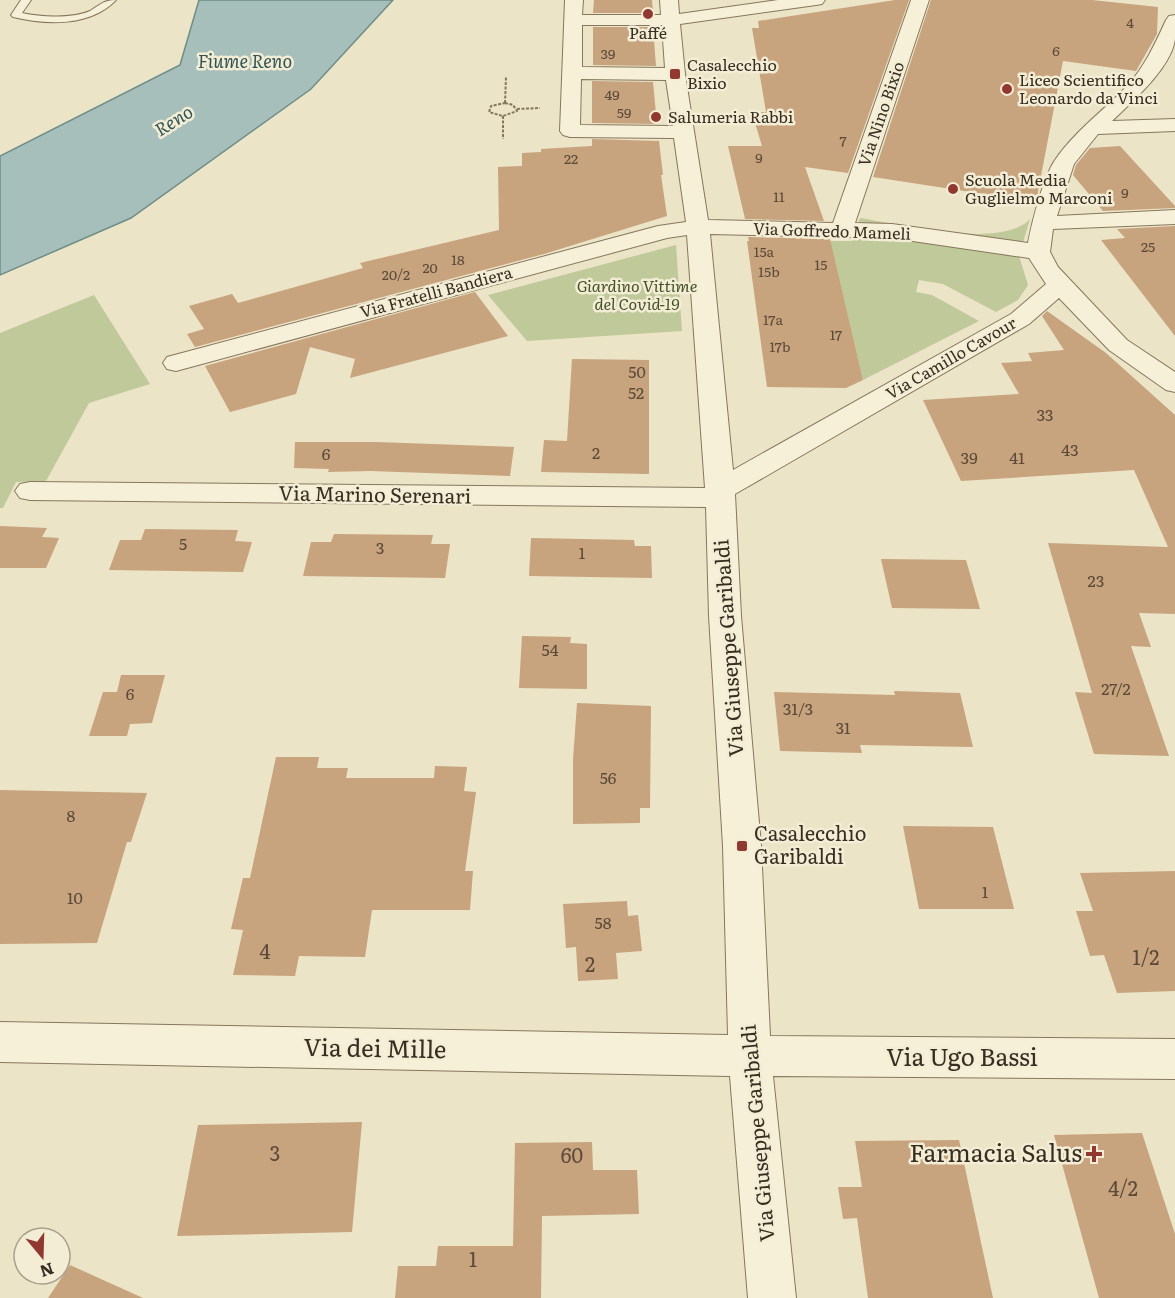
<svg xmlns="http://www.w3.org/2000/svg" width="1175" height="1298" viewBox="0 0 1175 1298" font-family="Literata,serif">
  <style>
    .green { fill: #bfc99a }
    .water { fill: #a7bfba; stroke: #6e8d88; stroke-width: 1.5 }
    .building { fill: #c7a37e }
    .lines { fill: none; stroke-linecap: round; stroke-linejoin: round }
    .lane-casing { stroke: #86765d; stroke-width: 2 }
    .street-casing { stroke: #86765d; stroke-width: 2 }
    .path { stroke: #86765d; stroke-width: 2; stroke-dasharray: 3 1.5; stroke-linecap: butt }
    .lane { fill: #f7f0d9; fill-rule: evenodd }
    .street { fill: #f7f0d9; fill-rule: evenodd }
    .poi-dot { fill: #913831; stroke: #f3edd5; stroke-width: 2 }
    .labels { text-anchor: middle; stroke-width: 5; stroke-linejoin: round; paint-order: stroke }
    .far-number-label { font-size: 14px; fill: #5b4a38 }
    .far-poi-label { font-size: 16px; fill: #372d20; stroke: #f3edd5; text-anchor: start }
    .far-street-label { font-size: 16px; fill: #372d20; stroke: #f3edd5 }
    .far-park-label { font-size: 16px; font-style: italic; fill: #435228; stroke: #f3edd5 }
    .number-label { font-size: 16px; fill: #5b4a38 }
    .far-water-label { font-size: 18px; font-style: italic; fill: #305455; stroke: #f3edd5 }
    .street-label { font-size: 20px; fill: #372d20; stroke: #f3edd5 }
    .poi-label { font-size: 20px; fill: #372d20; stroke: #f3edd5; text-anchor: start }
    .near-number-label { font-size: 20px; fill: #5b4a38 }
    .near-street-label { font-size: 24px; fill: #372d20; stroke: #f3edd5 }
    .near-poi-label { font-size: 24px; fill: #372d20; stroke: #f3edd5; text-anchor: end }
  </style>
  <rect width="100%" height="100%" fill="#ebe4c6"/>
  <g class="green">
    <path d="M860 218C899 224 1002 250 1030 219L1019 256 1028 285 1018 300 996 312 943 284 919 280 916 292 932 295 979 321 863 380 830 241H852Z"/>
    <polygon points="676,245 682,331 527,341 488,295"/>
    <polygon points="94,295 150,384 89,403 46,481 16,482 3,508 0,508 0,333"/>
  </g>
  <polygon class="water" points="199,0 393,0 311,89 131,218 0,275 0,156 180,65"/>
  <g class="building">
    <polygon points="594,0 652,0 653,13 593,13"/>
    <polygon points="895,0 909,0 848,173 805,167 824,221 745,219 728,146 762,146 755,123 765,123 761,112 766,112 752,28 759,28 758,21"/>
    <polygon points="931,0 1092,0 1158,7 1157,34 1136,71 1063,61 1036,202 873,177"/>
    <polygon points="593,27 653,27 656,66 593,65"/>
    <polygon points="592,81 653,82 657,124 592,123"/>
    <polygon points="592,139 659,141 663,175 661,175 667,216 544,254 195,347 187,334 204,329 189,306 232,294 238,303 363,268 360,263 499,230 498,167 522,166 522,153 541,152 541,149 592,146"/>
    <polygon points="1120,146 1175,206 1175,208 1103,211 1073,175 1076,165 1090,148"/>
    <polygon points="1175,226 1175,336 1101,240 1125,238 1117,229"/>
    <polygon points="748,237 830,239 863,380 846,388 767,387 747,241 749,241"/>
    <polygon points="475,292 508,336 350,378 355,359 310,347 296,394 230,412 205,366"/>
    <polygon points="1047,311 1106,353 1175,415 1175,614 1139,613 1151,647 1131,646 1169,756 1094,754 1075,692 1092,693 1048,543 1168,547 1134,470 961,481 923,400 1019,394 1001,363 1032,361 1028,353 1064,350 1042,316"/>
    <polygon points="572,359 649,360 649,474 541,472 544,440 567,441"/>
    <polygon points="295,442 376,442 514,447 510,476 371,471 328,472 329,469 294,468"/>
    <polygon points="0,526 47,528 42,537 59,538 46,568 0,568"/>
    <polygon points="145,529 238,530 235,541 252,542 243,572 109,570 120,540 141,540"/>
    <polygon points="334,534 433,535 431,544 450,544 445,578 303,576 311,542 331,542"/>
    <polygon points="531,538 634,540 635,546 651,546 652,578 529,576"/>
    <polygon points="881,559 966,560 980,609 892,608"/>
    <polygon points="522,636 571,637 570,643 587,644 587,689 519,688"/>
    <polygon points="121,675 165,675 152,723 130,724 127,736 89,736 103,692 117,692"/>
    <polygon points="894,691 960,693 973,747 860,745 862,753 780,751 774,692 895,695"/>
    <polygon points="577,703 651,706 650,808 640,808 640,823 573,824 573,760"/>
    <polygon points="276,757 319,757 317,768 348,768 346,778 434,778 435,766 467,767 464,791 476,792 465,871 473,871 470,910 372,910 365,957 299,956 295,976 233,975 243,930 231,929 243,878 250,878"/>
    <polygon points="0,790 147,793 131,842 127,842 97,943 0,944"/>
    <polygon points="903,826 993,827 1014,909 919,909"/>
    <polygon points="1175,871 1175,991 1117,993 1104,955 1090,956 1076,911 1093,911 1080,873"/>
    <polygon points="627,901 628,916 638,915 642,951 616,953 618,979 578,981 576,947 566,948 563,904"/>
    <polygon points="362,1122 352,1232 177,1236 198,1125"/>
    <polygon points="1142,1133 1175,1234 1175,1298 1099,1298 1054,1135"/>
    <polygon points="959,1140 993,1298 868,1298 857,1218 843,1219 838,1187 862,1187 855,1141"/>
    <polygon points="592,1142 593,1170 637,1170 639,1214 542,1216 541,1298 395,1298 398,1266 436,1266 438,1246 513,1246 515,1143"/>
    <polygon points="70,1265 143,1298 48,1298"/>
  </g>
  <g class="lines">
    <g class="lane-casing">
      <path id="lane" d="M21 0H31L22 13C40 17 72 19 90 11 100 5 103 0 116 0 90 27 46 25 13 17L11 15Z"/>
    </g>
    <g class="street-casing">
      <path id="street" d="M565 0H583L582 15H661L660 0H678L679 14 778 0H825L822 4 816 5 680 24 685 74 708 220 833 223 911 0H929L855 223 892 224 1028 243C1032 222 1043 178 1055 160 1075 131 1102 112 1126 87 1144 68 1155 44 1166 20L1169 16 1175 15C1175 22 1175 31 1175 39 1172 67 1132 102 1112 121L1175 119V131L1098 134 1074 164 1057 216 1175 210V224L1053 229 1050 252 1058 267 1127 340 1175 372V392L1166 390 1109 350 1059 298 1029 324 735 494 741 616 761 846 770 1036 1175 1039V1079L773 1076 796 1298H748L730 1076 0 1062V1022L728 1035 723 846 709 616 706 507 30 500 20 498 15 491 20 484 30 482 705 488 687 235 667 238 176 371 167 369 163 363 167 357 658 226 686 222 674 138 570 137 563 135 560 131ZM582 25H662L665 68 582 67ZM581 79 666 80 673 126 580 125ZM710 234 892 238 1029 258 1046 284 1011 314 733 470Z"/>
    </g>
    <g class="path">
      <polygon points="505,103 513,105 517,111 503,116 489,112 491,106"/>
      <polyline points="505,103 506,77"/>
      <polyline points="517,109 540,108"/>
      <polyline points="503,116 503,139"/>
    </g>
    <use href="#lane" class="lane"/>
    <use href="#street" class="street"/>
  </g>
  <g class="poi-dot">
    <circle cx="648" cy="14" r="6"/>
    <rect x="669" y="68" width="12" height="12" rx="3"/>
    <circle cx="1007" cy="89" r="6"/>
    <circle cx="656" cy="117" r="6"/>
    <circle cx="953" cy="189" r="6"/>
    <rect x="736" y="840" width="12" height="12" rx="3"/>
    <path d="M1091 1145h6v6h6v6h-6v6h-6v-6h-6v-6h6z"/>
  </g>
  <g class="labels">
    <g class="far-number-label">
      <text x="1130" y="28">4</text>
      <text x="1056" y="56">6</text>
      <text x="608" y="59">39</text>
      <text x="612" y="100">49</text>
      <text x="624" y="118">59</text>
      <text x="843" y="146">7</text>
      <text x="759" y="163">9</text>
      <text x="571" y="164">22</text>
      <text x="1125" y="198">9</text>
      <text x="779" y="202">11</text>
      <text x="1148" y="252">25</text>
      <text x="764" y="257">15a</text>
      <text x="458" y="265">18</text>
      <text x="821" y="270">15</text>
      <text x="430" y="273">20</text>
      <text x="769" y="277">15b</text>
      <text x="396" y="280">20/2</text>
      <text x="773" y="325">17a</text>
      <text x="836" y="340">17</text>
      <text x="780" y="352">17b</text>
    </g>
    <g class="far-poi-label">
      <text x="648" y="39" text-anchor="middle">Paffé</text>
      <text x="687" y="71">Casalecchio<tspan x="687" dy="18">Bixio</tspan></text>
      <text x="1019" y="86">Liceo Scientifico<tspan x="1019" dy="18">Leonardo da Vinci</tspan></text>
      <text x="668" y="123">Salumeria Rabbi</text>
      <text x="965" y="186">Scuola Media<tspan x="965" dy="18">Guglielmo Marconi</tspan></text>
    </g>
    <g class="far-street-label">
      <text transform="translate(881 114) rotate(-71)" y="6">Via Nino Bixio</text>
      <text transform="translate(832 231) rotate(2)" y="6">Via Goffredo Mameli</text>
      <text transform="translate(436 292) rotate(-15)" y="6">Via Fratelli Bandiera</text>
      <text transform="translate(951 358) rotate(-30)" y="6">Via Camillo Cavour</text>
    </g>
    <g class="far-park-label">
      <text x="637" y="292">Giardino Vittime<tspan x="637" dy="18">del Covid-19</tspan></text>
    </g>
    <g class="number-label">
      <text x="637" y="378">50</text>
      <text x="636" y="399">52</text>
      <text x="1045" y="421">33</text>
      <text x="1070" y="456">43</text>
      <text x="596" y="459">2</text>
      <text x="326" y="460">6</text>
      <text x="969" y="464">39</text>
      <text x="1017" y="464">41</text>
      <text x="183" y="550">5</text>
      <text x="380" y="554">3</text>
      <text x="582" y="559">1</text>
      <text x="1096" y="587">23</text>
      <text x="550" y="656">54</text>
      <text x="1116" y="695">27/2</text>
      <text x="130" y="700">6</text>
      <text x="798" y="715">31/3</text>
      <text x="843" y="734">31</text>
      <text x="608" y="784">56</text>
      <text x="71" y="822">8</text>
      <text x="985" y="898">1</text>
      <text x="75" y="904">10</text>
      <text x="603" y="929">58</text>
    </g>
    <g class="far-water-label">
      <text x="245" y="68">Fiume Reno</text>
      <text transform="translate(174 121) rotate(-32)" y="6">Reno</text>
    </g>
    <g class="street-label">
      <text transform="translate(375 495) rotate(1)" y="7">Via Marino Serenari</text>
      <text transform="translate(729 648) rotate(-94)" y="7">Via Giuseppe Garibaldi</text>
      <text transform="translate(758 1133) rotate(-95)" y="7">Via Giuseppe Garibaldi</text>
    </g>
    <g class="poi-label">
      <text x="754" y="841">Casalecchio<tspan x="754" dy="23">Garibaldi</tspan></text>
    </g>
    <g class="near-number-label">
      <text x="265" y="959">4</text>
      <text x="1146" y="965">1/2</text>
      <text x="590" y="972">2</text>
      <text x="275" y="1161">3</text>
      <text x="572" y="1163">60</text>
      <text x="1123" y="1196">4/2</text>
      <text x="473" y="1267">1</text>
    </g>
    <g class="near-street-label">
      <text transform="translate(375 1049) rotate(1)" y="8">Via dei Mille</text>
      <text x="962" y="1066">Via Ugo Bassi</text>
    </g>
    <g class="near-poi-label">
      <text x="1082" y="1162">Farmacia Salus</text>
    </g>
  </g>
  <g transform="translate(42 1256) rotate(161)"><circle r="28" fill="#f3edd5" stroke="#a8a08d" stroke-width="1.5"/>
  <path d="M0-4.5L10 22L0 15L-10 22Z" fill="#913831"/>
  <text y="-9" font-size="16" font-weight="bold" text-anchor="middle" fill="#372d20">N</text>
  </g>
</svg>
